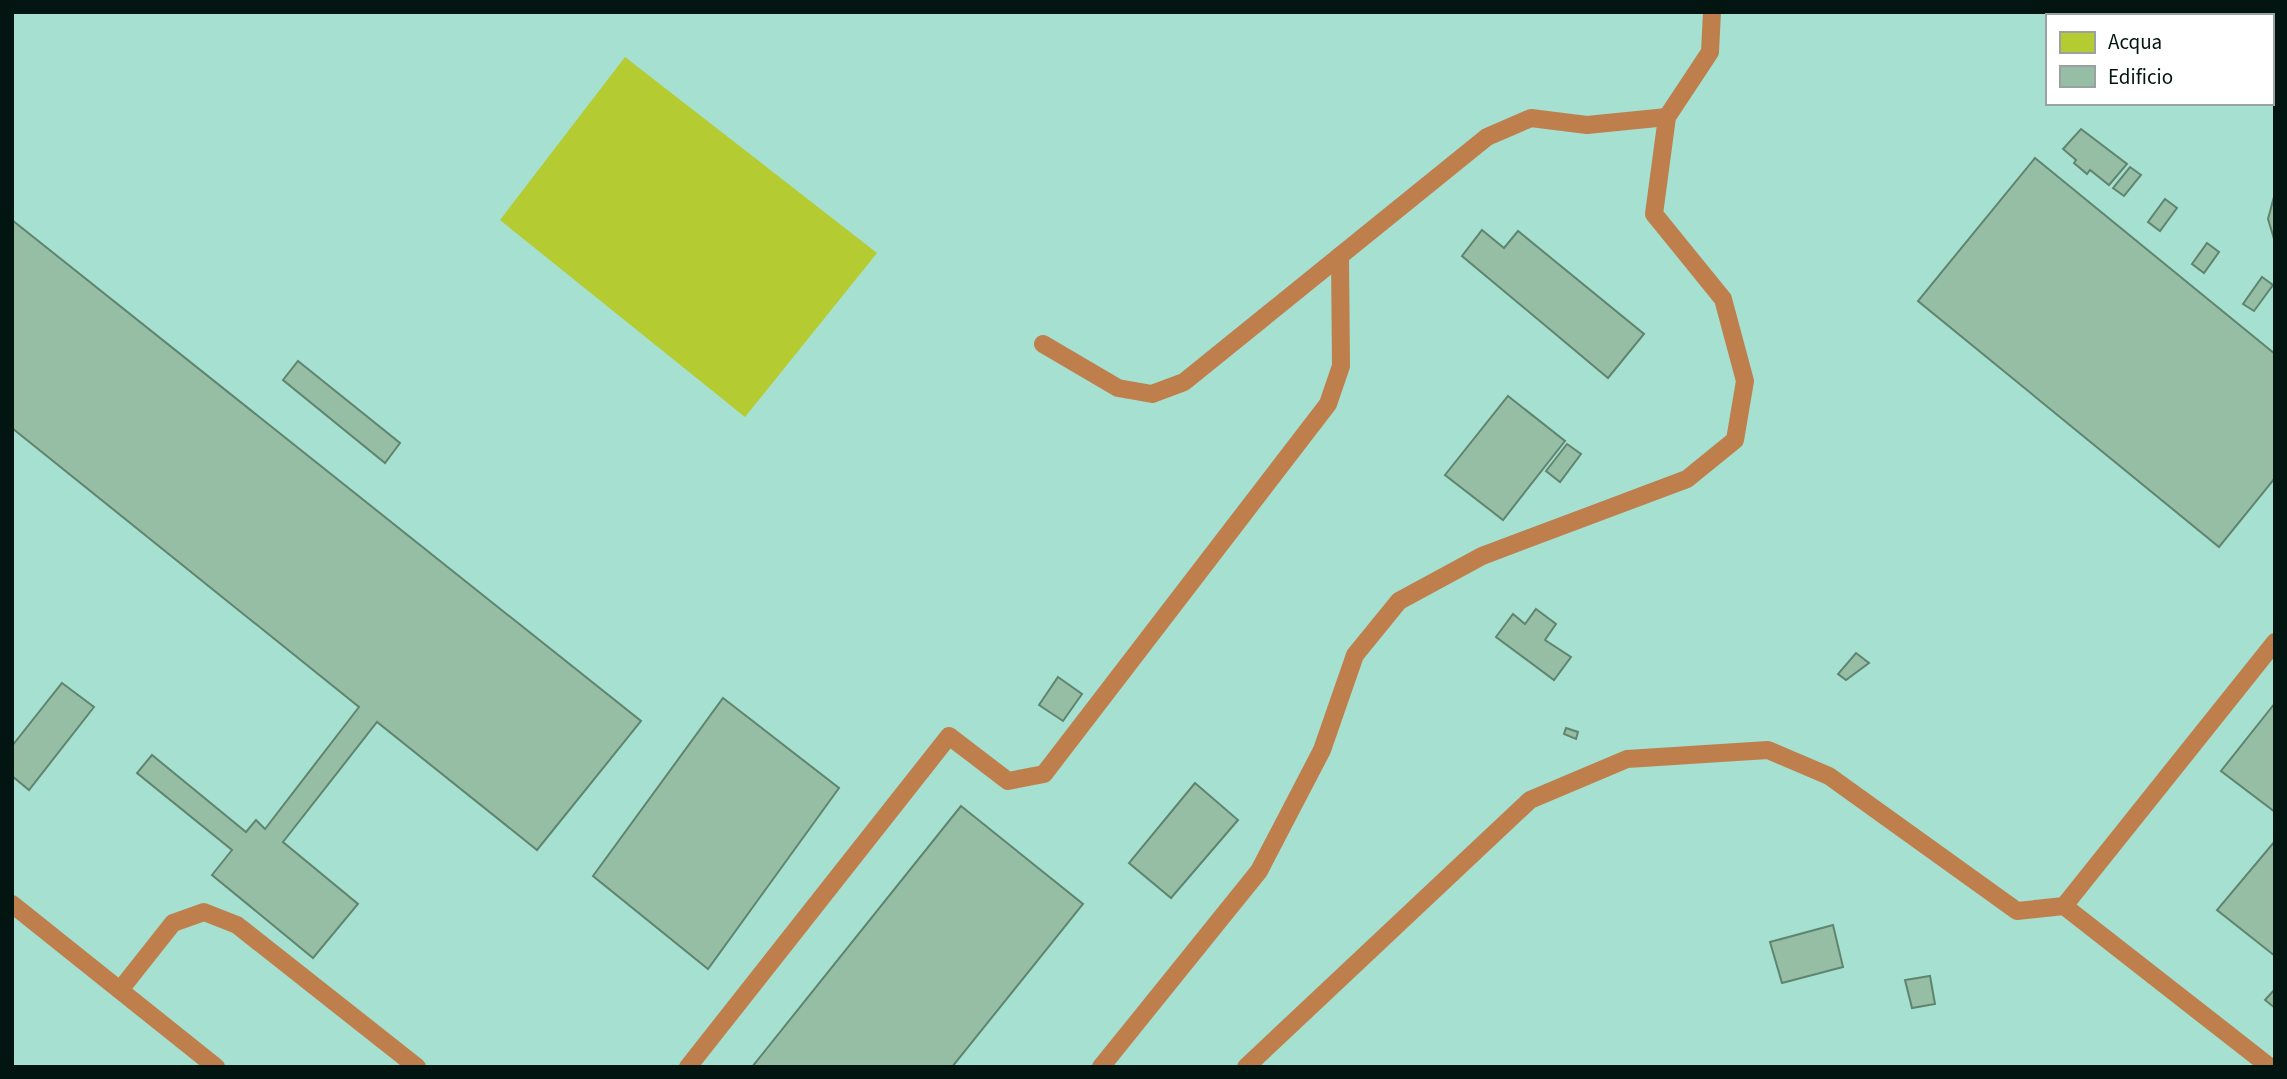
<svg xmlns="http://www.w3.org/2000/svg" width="2287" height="1079" viewBox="0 0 2287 1079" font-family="'Source Sans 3',sans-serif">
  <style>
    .built { fill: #a5e0d1; fill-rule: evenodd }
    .water { fill: #b5cb32 }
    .building { fill: #96bea5; stroke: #60856f; stroke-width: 2 }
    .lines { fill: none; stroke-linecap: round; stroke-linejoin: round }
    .service { stroke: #bf7f4d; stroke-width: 18 }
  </style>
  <rect width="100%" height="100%" fill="#bbeee1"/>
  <path class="built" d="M12 12H2275V1067H12ZM2047 16H2271V103H2047Z"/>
  <polygon class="water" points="625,57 877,253 745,417 500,220"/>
  <g class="building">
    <polygon points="2081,129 2127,164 2109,185 2090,170 2087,174 2074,163 2076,160 2063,149"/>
    <polygon points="2035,158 2275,354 2275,478 2219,547 1918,301"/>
    <polygon points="2130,167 2141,175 2124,196 2113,188"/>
    <polygon points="2275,193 2275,242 2268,219"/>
    <polygon points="2165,199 2177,208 2160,231 2148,222"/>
    <polygon points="12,220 641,721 537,850 377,722 283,842 358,904 313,958 212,875 232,850 137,773 152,755 246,832 256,820 265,829 359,707 12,428"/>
    <polygon points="1482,230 1504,248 1518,231 1644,334 1608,378 1462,256"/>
    <polygon points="2207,243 2219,252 2204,273 2192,264"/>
    <polygon points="2262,277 2273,285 2254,311 2243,304"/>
    <polygon points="298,361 400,443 385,463 283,380"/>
    <polygon points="1508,396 1565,441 1503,520 1445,475"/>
    <polygon points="1567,444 1581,454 1560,482 1546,471"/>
    <polygon points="1536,609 1556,624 1545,640 1571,657 1554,680 1496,637 1513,614 1525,624"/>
    <polygon points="1856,653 1869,663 1846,680 1838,674"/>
    <polygon points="1058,677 1082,694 1063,721 1039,705"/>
    <polygon points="62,683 94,707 29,790 12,776 12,746"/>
    <polygon points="723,698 839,788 708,969 593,876"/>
    <polygon points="2275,703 2275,812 2221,771"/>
    <polygon points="1566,728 1578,732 1576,739 1564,734"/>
    <polygon points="1195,783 1238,820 1171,898 1129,863"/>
    <polygon points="961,806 1083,904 952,1067 752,1067"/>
    <polygon points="2275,841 2275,956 2217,910"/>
    <polygon points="1833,925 1843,967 1782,983 1770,942"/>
    <polygon points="1930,976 1935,1004 1912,1008 1905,980"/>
    <polygon points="2275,989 2275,1008 2265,1000"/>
  </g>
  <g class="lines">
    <g class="service">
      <polyline points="1043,344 1118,388 1152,394 1184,382 1487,137 1531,118 1587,125 1667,117"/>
      <polyline points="12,904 216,1067"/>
      <polyline points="2064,906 2270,1067"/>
      <polyline points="120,990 173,923 204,912 237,925 417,1067"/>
      <polyline points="688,1067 949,736 1008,781 1044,774 1328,404 1341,366 1340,256"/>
      <polyline points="1101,1067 1259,871 1322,750 1355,655 1399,601 1482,556 1687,479 1735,440 1745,381 1723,299 1654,214 1667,117 1710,52 1712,12"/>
      <polyline points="1246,1067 1530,800 1627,759 1768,750 1829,776 2017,911 2064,906 2275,642"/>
    </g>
  </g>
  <rect width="2287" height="1079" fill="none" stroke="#031511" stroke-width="28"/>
  <rect x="2046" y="14" width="228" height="91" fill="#ffffff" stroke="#9aa1a0" stroke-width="2"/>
  <rect x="2060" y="32" width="35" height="21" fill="#b5cb32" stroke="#9aa1a0" stroke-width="2"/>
  <text x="2108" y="49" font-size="21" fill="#031511">Acqua</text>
  <rect x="2060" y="66" width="35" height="21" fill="#96bea5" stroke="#9aa1a0" stroke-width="2"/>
  <text x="2108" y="84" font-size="21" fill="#031511">Edificio</text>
</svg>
